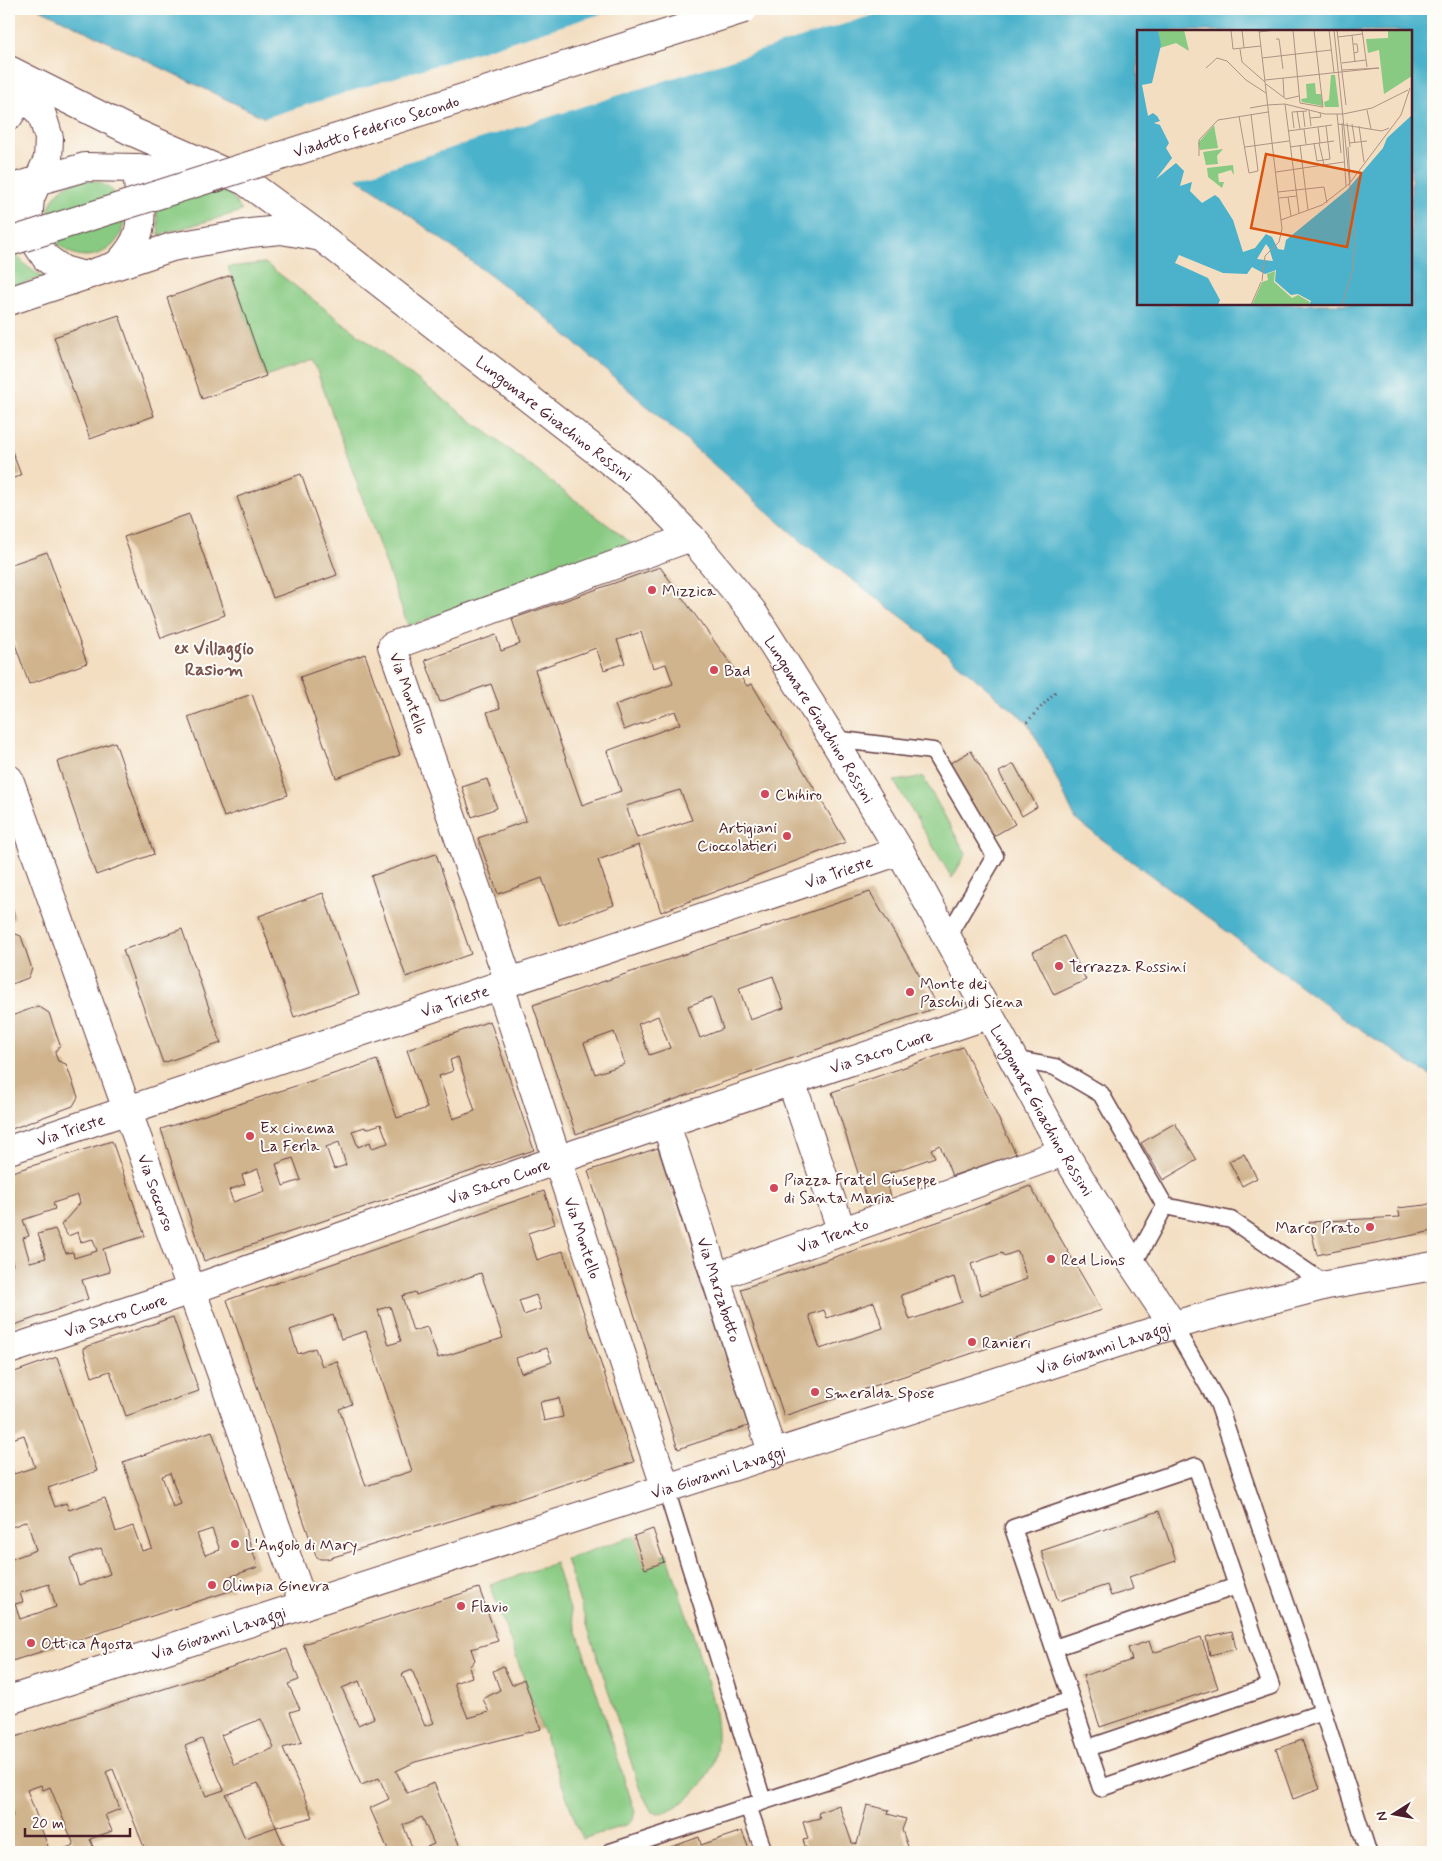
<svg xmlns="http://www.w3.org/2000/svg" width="1442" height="1861" viewBox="0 0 1442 1861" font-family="Mynerve,sans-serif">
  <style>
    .green { fill: #88ca82; stroke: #697456 }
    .water { fill: #4cb2cb; stroke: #4b687b; fill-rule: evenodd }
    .pier { fill: #f3dec1 }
    .building { fill: #d0b48d; fill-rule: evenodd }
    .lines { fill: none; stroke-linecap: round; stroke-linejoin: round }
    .lane-casing { stroke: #633c42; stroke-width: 19 }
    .street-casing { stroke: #633c42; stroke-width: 30 }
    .secondary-casing { stroke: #633c42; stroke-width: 30 }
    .path { stroke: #633c42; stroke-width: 3; stroke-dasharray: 1 4; stroke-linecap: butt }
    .lane { stroke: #fff; stroke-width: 16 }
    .street { stroke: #fff; stroke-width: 28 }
    .secondary { stroke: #fff; stroke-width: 28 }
    .secondary-bridge-casing { stroke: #633c42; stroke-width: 30; stroke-linecap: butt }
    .secondary-bridge { stroke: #fff; stroke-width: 28 }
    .poi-dot { fill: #d1495b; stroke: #fdfcf7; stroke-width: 2 }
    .labels { text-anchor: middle; stroke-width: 4; stroke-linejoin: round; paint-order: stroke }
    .street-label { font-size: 16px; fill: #4a1f2b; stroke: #fdfcf7 }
    .poi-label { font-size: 16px; fill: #4a1f2b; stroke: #fdfcf7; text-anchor: start }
    .neighbourhood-label { font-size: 18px; font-weight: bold; fill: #79534d; stroke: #fdfcf7 }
    .inset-road { fill: none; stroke: #af9285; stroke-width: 1 }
    .view { fill: #d8530f; fill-opacity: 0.15; stroke: #d8530f; stroke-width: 2.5 }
    .inset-edge { fill: none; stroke: #4a1f2b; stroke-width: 2.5 }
  </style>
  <rect width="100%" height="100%" fill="#fdfcf7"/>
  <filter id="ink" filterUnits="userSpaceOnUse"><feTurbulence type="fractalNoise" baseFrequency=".02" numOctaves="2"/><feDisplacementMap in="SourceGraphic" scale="10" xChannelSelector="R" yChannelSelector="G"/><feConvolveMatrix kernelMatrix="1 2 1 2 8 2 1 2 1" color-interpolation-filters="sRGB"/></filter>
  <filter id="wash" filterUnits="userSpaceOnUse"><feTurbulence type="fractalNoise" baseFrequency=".0096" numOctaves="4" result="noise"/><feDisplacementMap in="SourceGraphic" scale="20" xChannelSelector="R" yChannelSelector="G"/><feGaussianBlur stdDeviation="1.12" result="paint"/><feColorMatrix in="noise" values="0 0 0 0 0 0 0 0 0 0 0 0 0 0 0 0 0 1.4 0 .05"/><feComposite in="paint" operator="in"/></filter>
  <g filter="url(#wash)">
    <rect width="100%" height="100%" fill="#f3dec1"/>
    <g class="green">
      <circle cx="86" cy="218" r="38"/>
      <polygon points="151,185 228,191 242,211 159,235 157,214"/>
      <path d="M9 235C17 258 22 265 43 277L9 288Z"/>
      <polygon points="265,263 634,545 408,626 313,360 266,376 228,267"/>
      <polygon points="923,777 966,854 952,878 894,781"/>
      <path d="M634 1536 645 1568 664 1562 662 1555 667 1553C677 1583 686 1614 696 1644 711 1694 738 1757 689 1797 679 1805 665 1816 652 1812L640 1790 566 1559Z"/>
      <polygon points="555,1563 635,1812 633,1819 626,1825 582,1839 490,1585"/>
    </g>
    <path class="water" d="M40 9H1433V1077L1348 1021 1076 820 1045 754 1027 722 911 624 801 541 542 314 378 192 265 118ZM1138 31H1411V304H1138Z"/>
    <polygon class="pier" points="617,9 892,9 353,179 261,119"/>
    <g id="blocks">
      <g class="building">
        <polygon points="231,275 266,376 202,399 167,298"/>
        <polygon points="119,315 154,416 90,439 54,337"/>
        <polygon points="9,443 21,475 9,480"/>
        <polygon points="301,474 337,575 273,598 237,497"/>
        <polygon points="189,514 225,615 161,638 124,537"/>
        <polygon points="47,552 87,663 29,684 9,627 9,565"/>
        <path d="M660 567 747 686 752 684 846 842 661 912 639 845 598 860 614 905 559 925 542 878 498 894 478 838 526 821 487 712 500 708 491 684 440 702 425 660 496 635 501 651 520 644 512 619ZM641 632 653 668 666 664 673 684 615 705 624 730 675 711 680 724 607 751 621 791 582 805 535 670 596 648 604 670 625 663 617 640ZM680 790 692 820 637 838 626 806Z"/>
        <polygon points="365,654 400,755 336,778 300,677"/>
        <polygon points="252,694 288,795 224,817 188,717"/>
        <polygon points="115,742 154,854 96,875 57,762"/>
        <polygon points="971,751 1015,824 983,842 940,769"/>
        <polygon points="1014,764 1037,807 1022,816 999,772"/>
        <polygon points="487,779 497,808 472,817 462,787"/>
        <polygon points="436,854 471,954 406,977 371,876"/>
        <path d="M870 892 938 1007 576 1134 533 1005ZM773 976 784 1008 750 1020 739 988ZM712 997 723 1029 700 1038 688 1006ZM658 1016 670 1048 649 1055 638 1024ZM614 1032 625 1064 595 1074 584 1043Z"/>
        <polygon points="323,893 359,994 294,1017 259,916"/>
        <polygon points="9,901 15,917 9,924 13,933 21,936 32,969 28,978 9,985"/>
        <polygon points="182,929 221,1043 163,1063 123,950"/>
        <polygon points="1064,936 1086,980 1054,995 1033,952"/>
        <polygon points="38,1006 49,1013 60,1045 55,1052 56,1056 58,1061 66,1064 78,1097 73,1106 9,1130 9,1083 12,1081 9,1072 9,1017"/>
        <path d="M490 1021 534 1150 204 1261 161 1129 377 1060 397 1118 427 1108 407 1050ZM458 1057 475 1111 453 1119 439 1076 453 1071 450 1060ZM381 1124 388 1143 372 1148 370 1142 358 1147 352 1131 365 1127 366 1129ZM339 1142 346 1165 334 1169 326 1147ZM293 1158 301 1180 283 1186 276 1164ZM258 1169 265 1191 233 1202 229 1190 245 1184 242 1175Z"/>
        <polygon points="963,1047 1016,1154 952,1176 940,1145 931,1149 935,1157 884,1175 891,1196 868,1204 832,1092"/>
        <polygon points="1175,1123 1197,1160 1163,1180 1141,1143"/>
        <path d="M112 1141 145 1236 103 1249 110 1272 82 1280 88 1299 9 1327V1266L13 1265 9 1251V1173ZM78 1195 80 1203 61 1225 68 1236 78 1232 81 1242 93 1239 97 1251 74 1258 73 1252 66 1253 55 1229 38 1234 46 1258 30 1262 23 1238 29 1236 23 1220 55 1209 53 1203Z"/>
        <polygon points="658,1148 748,1426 678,1449 588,1171"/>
        <polygon points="1244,1154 1257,1178 1242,1186 1229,1161"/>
        <path d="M1030 1186 1102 1310 784 1416 741 1289 952 1217ZM1018 1251 1027 1279 981 1295 971 1264 1002 1253 1004 1256ZM954 1277 962 1302 910 1320 901 1295ZM874 1302 883 1328 820 1349 809 1315 824 1310 827 1318Z"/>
        <path d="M544 1191 555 1224 528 1233 537 1260 563 1251 634 1462 463 1517 327 1559H320L316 1556 227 1300ZM481 1273 503 1338 438 1358 427 1327 413 1331 402 1296 415 1292 416 1295ZM536 1295 541 1309 524 1315 519 1301ZM390 1306 401 1341 389 1345 378 1310ZM333 1315 341 1339 366 1331 412 1471 366 1486 339 1409 352 1404 337 1361 322 1366 315 1348 298 1354 290 1330ZM547 1348 552 1362 521 1373 516 1358ZM559 1398 563 1417 544 1421 540 1402Z"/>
        <polygon points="1433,1202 1433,1231 1317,1255 1309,1222 1400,1217 1398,1208 1426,1205"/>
        <polygon points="173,1317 199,1391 126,1416 110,1371 92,1377 83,1348"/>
        <path d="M57 1357 97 1471 48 1488 55 1507 66 1503 69 1510 105 1498 116 1532 133 1526 142 1551 152 1548 123 1462 212 1431 258 1567 229 1577 233 1590 9 1662V1560L36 1550 27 1521 9 1528V1459L14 1474 35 1467 24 1435 9 1440V1374ZM170 1473 181 1504 173 1507 162 1476ZM212 1529 220 1550 205 1555 197 1534ZM101 1548 110 1574 79 1585 70 1558ZM49 1584 56 1607 20 1619 15 1604 23 1602 20 1593Z"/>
        <polygon points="1159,1511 1176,1561 1129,1577 1133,1589 1111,1596 1107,1585 1058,1601 1041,1551"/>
        <polygon points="653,1529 664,1562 645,1569 634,1536"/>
        <path d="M479 1588 498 1641 471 1649 475 1660 469 1667 472 1677 454 1683 468 1718 489 1712 483 1699 500 1690 493 1671 503 1666 512 1685 524 1679 541 1729 415 1762 396 1771 407 1793 434 1783 462 1852H415L434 1844 422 1817 403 1825 414 1852H389L370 1808 389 1799 379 1778 361 1785 303 1644ZM412 1670 434 1723 425 1726 402 1674ZM359 1681 374 1718 358 1725 342 1688Z"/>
        <polygon points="1232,1631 1236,1649 1210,1655 1206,1637"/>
        <polygon points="1201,1637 1218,1688 1100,1727 1083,1676 1132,1660 1128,1648 1149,1641 1153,1653"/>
        <path d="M287 1649 299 1680 288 1684 300 1709 290 1712 302 1742 283 1748 313 1817 276 1827 287 1852H146L113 1769 106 1772 120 1809 105 1815 112 1831 90 1839 95 1852H55L74 1845 50 1787 43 1790 41 1785 27 1790 50 1852H9V1817L13 1816 9 1804V1739ZM261 1719 274 1748 234 1765 221 1735ZM202 1739 224 1790 206 1796 185 1746ZM258 1783 276 1827 245 1838 226 1795Z"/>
        <polygon points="1302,1740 1320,1789 1293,1799 1276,1749"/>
        <polygon points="839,1805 852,1843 857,1844 867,1805 889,1810 888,1814 906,1819 902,1830 910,1852 807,1852 803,1840 808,1839 803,1822 820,1818 818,1813"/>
        <polygon points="742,1831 750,1852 670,1852 669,1848 699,1837 701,1845"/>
      </g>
    </g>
  </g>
  <g filter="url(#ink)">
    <use href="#blocks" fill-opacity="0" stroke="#633c42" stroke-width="1"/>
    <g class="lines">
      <g class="lane-casing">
        <g id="lane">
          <polyline points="833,739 933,751 995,856 947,937"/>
          <polyline points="1013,1059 1055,1067 1101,1094 1165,1206 1231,1220 1327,1285"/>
          <polyline points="1133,1265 1165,1206"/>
          <polyline points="1173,1325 1218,1403 1323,1712 1368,1852"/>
          <polyline points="666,1489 763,1801"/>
          <polyline points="1054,1648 1237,1586"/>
          <path d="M1088 1748 1271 1686 1196 1466 1013 1528C1043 1615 1072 1701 1101 1788L1323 1712"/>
          <polyline points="748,1806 764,1852"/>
          <polyline points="610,1852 1071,1700"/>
        </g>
      </g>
      <g class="street-casing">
        <g id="street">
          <polyline points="9,116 23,95"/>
          <path id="s1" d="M9 779 304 1605"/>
          <polyline points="509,982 392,646 691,537"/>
          <path id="s2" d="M500 986 666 1489"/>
          <polyline points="791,1081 842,1232"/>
          <path id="s3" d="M666 1124 773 1455"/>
          <path id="s4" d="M9 1150 900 851"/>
          <path id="s5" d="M715 1277 1064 1152"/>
          <path id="s6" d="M9 1350 191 1290 557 1160 988 1015"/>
        </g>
      </g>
      <g class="secondary-casing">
        <g id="secondary">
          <path id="s7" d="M9 70 133 132 245 181 321 237 639 484 691 537 752 611 833 739 900 851 1064 1152 1133 1265 1173 1325"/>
          <polyline points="9,79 42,115 49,138 48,159 30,198 28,220 34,240 46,258 63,270 84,276"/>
          <polyline points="9,189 85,167 137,168 216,178"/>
          <path d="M118 264C148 233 140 218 138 179"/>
          <polyline points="9,301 172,247 250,233 281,230 316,236"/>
          <path id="s8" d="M9 1700 1173 1325 1327 1285 1433 1266"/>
        </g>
      </g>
      <polyline class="path" points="1027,722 1057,690"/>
      <use href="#lane" class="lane"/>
      <use href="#street" class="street"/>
      <use href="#secondary" class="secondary"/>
      <g class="secondary-bridge-casing">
        <g id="secondary-bridge">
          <path id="s9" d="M9 242 744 9"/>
        </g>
      </g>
      <use href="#secondary-bridge" class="secondary-bridge"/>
    </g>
  </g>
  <g class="poi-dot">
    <circle cx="652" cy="590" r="5"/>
    <circle cx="714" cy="670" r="5"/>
    <circle cx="765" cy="794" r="5"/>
    <circle cx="787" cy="836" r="5"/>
    <circle cx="1059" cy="966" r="5"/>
    <circle cx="910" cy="992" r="5"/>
    <circle cx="250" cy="1136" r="5"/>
    <circle cx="774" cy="1188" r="5"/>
    <circle cx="1370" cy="1227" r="5"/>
    <circle cx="1051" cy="1259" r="5"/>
    <circle cx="972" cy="1342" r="5"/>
    <circle cx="815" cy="1392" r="5"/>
    <circle cx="235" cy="1544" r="5"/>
    <circle cx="212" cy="1585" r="5"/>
    <circle cx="461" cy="1606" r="5"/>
    <circle cx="31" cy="1643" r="5"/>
  </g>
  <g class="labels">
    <g class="street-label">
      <text dy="6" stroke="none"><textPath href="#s9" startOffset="385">Viadotto Federico Secondo</textPath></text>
      <text dy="6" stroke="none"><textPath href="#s7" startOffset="651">Lungomare Gioachino Rossini</textPath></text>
      <text transform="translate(409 693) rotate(71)" y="6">Via Montello</text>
      <text dy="6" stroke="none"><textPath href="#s7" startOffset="1056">Lungomare Gioachino Rossini</textPath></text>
      <text dy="6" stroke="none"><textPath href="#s4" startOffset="875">Via Trieste</textPath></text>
      <text dy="6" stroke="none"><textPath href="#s4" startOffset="470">Via Trieste</textPath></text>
      <text dy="6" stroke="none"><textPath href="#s6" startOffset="922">Via Sacro Cuore</textPath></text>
      <text dy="6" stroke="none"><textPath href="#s7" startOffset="1506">Lungomare Gioachino Rossini</textPath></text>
      <text dy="6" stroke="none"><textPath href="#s4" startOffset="65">Via Trieste</textPath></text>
      <text dy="6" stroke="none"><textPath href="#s6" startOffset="518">Via Sacro Cuore</textPath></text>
      <text dy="6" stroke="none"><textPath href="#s1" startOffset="439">Via Soccorso</textPath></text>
      <text dy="6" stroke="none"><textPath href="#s5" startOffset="125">Via Trento</textPath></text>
      <text dy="6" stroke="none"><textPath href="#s2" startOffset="265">Via Montello</textPath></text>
      <text dy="6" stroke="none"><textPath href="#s3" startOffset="174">Via Marzabotto</textPath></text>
      <text dy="6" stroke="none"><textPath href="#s6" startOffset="112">Via Sacro Cuore</textPath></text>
      <text dy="6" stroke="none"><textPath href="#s8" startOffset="1150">Via Giovanni Lavaggi</textPath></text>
      <text dy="6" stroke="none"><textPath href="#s8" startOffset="745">Via Giovanni Lavaggi</textPath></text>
      <text dy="6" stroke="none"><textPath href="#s8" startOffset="220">Via Giovanni Lavaggi</textPath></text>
    </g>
    <g class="poi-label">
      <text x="662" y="596">Mizzica</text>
      <text x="724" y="676">Bad</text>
      <text x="775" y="800">Chihiro</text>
      <text x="777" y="833" text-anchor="end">Artigiani<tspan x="777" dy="18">Cioccolatieri</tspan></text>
      <text x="1069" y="972">Terrazza Rossini</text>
      <text x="920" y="989">Monte dei<tspan x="920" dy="18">Paschi di Siena</tspan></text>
      <text x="260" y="1133">Ex cinema<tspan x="260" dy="18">La Ferla</tspan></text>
      <text x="784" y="1185">Piazza Fratel Giuseppe<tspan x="784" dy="18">di Santa Maria</tspan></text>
      <text x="1360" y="1233" text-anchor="end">Marco Prato</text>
      <text x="1061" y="1265">Red Lions</text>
      <text x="982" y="1348">Ranieri</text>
      <text x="825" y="1398">Smeralda Spose</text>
      <text x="245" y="1550">L'Angolo di Mary</text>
      <text x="222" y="1591">Olimpia Ginevra</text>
      <text x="471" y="1612">Flavio</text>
      <text x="41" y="1649">Ottica Agosta</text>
    </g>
    <g class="neighbourhood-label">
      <text x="214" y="654">ex Villaggio<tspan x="214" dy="21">Rasiom</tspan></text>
    </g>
  </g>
  <g transform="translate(1137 30)">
    <rect width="275" height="275" fill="#f3dec1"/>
    <path d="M21 0H47L52 21 39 13 23 18ZM251 0H275V46L247 64 242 20 231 23 229 9 251 8ZM194 45H198L202 77H188L187 72 192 70ZM178 53 179 64H184L186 76 165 72 164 69 170 68 169 54ZM77 95 81 118 63 120 61 113ZM86 119 80 126 81 134 69 135 66 122ZM96 135 97 145 94 140 81 144 82 152H87L85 158 71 147 70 138ZM138 241 137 252 155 268 161 265 173 272 171 275H115L125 252 131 250 130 244Z" fill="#88ca82"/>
    <path d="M0 0H21L24 15 15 53 5 55 11 86 16 83 20 86 23 91 17 93 23 95 32 113 29 118 35 128 19 149 39 133 47 141 43 156 55 152 53 161 65 173 78 165 82 168 96 190 106 222 118 218 129 204 135 207 141 219 147 220 149 210 210 160 246 118 250 108 275 85V275H172L174 271 161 264 154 265 138 251 139 240 128 244 115 237 110 244 86 243 42 225 38 233 71 248 83 270 81 275H0ZM129 214 132 218 136 231 120 229Z" fill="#4cb2cb" fill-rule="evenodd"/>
    <path class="inset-road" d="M94 0 96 19 124 16M105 0 107 18M122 0 145 199 142 212 128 226 125 251M156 0 163 73 186 77 177 0M192 0 197 43M197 0 218 205 216 239 205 275M200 0 209 75M225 0 230 37M122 2 139 0M215 5 218 32M201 7 225 4M139 9H142L146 39M216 14H220L221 22 217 23M103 19 105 32 128 52M125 28 194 20M205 33 229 30M69 38 80 28 90 31 109 50 129 63M205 40 242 38M146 48 147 67M128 50 242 38M129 54 149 69 162 66M148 74 162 183M130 75 148 74 188 84H206L235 78 271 60M113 78 130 75M172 80 174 96M230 80 234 99M160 81 163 99M166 81 168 97M200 84 204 123M102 86 112 143 121 141 114 84M173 88 184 87 183 83M205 93 209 156M210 93 213 117M201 94 245 101 252 98M215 94 218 113M222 96 227 132M181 97 183 113M157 98 155 82 170 81M167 99 169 114M151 101 195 95M177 113 180 131 193 129 189 96M182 113 187 135M212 113 230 111M163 115 171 180M108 117 152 111M153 117 197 111M211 117 213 151M62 126V110L81 90 131 82M139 142 207 132M169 159 187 157 190 173M141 162 168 159M151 167 154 186M142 168 160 166M144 190 185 175 212 154 264 85 273 58M114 275 124 252"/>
    <path class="view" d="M129 124 224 143 210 217 114 198Z"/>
    <rect width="275" height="275" class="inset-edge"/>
  </g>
  <rect width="1442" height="1861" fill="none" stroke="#fdfcf7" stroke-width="30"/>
  <g transform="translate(1394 1814) rotate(259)" stroke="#fdfcf7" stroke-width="4" paint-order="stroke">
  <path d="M0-4L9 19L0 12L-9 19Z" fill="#4a1f2b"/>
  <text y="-8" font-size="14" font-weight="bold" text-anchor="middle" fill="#4a1f2b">N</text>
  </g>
  <path d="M25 1828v8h105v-8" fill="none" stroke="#4a1f2b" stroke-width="2.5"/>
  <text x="32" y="1828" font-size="15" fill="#4a1f2b" stroke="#fdfcf7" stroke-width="4" paint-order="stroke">20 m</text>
</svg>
